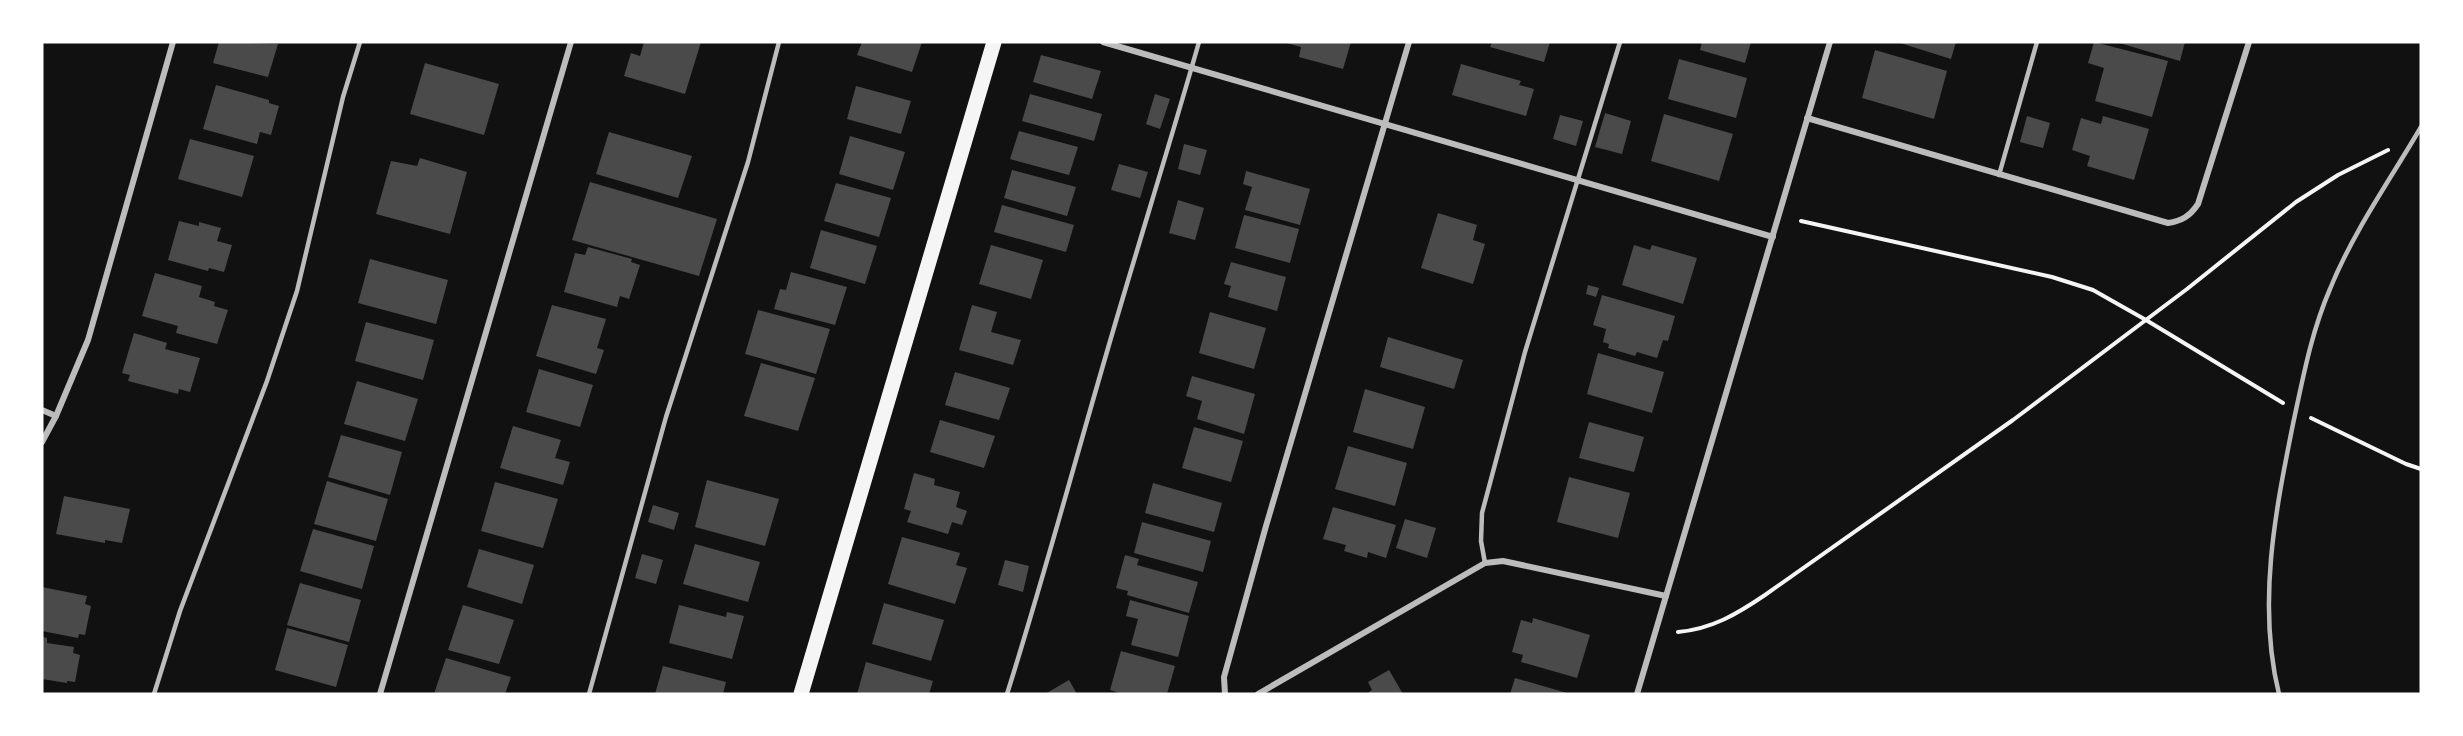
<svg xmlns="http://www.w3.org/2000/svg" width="2463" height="736" viewBox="0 0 2463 736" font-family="'Exo 2',sans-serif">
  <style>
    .building { fill: #4a4a4a }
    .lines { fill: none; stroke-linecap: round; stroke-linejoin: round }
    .path { stroke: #f5f5f5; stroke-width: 4 }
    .service { stroke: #bcbcbc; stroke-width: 4.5 }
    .minor { stroke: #bcbcbc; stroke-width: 6 }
    .primary { stroke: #f5f5f5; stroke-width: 15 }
  </style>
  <rect width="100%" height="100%" fill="#111"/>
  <g class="building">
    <polygon points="219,42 278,44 268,77 213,63"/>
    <polygon points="644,42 701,42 685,94 624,76 631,53 640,56"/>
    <polygon points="862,42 922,42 912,72 857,55"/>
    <polygon points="1283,42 1351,42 1343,69 1299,57 1301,47"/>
    <polygon points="1492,42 1550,42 1544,62 1490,47"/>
    <polygon points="1702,42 1751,42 1745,63 1700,50"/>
    <polygon points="1897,42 1956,42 1951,59"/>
    <polygon points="2094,42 2168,61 2152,117 2095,101 2104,68 2088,63"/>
    <polygon points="2116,42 2185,42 2180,61"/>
    <polygon points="1875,50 1947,71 1934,119 1862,98"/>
    <polygon points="1041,55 1101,71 1092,99 1033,82"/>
    <polygon points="1679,59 1747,78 1736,118 1668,99"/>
    <polygon points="425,63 499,84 484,135 410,114"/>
    <polygon points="1461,64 1521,81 1519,85 1534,89 1526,116 1452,95"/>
    <polygon points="216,85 269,100 269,103 279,106 271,135 260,132 257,144 203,129"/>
    <polygon points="856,86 911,101 901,134 847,119"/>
    <polygon points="1030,94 1102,114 1094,141 1022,121"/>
    <polygon points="1155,94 1170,99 1160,129 1146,124"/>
    <polygon points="1605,113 1631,121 1622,154 1595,147"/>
    <polygon points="1664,114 1733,134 1719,181 1651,161"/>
    <polygon points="1560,115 1583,121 1576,146 1553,139"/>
    <polygon points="2027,116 2050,123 2043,148 2020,142"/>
    <polygon points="2103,116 2149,129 2134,180 2087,166 2090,156 2072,150 2081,118 2101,124"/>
    <polygon points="1019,131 1078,147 1069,175 1010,159"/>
    <polygon points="609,132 692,156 678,198 596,174"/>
    <polygon points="850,136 905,152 893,190 839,174"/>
    <polygon points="190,139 254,156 242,197 178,179"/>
    <polygon points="1184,144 1207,150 1200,175 1178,169"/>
    <polygon points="420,158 467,172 450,234 376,214 391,161 417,166"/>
    <polygon points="1119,164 1148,172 1140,198 1111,190"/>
    <polygon points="1012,170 1076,187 1067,216 1004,198"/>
    <polygon points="1246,171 1310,189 1300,225 1245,210 1252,187 1243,184"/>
    <polygon points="590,182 717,219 699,276 572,240"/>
    <polygon points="836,183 891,198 879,237 824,221"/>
    <polygon points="1178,200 1204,208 1195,240 1169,233"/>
    <polygon points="1002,205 1074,225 1066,252 994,232"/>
    <polygon points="1438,213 1477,225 1473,240 1485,244 1473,284 1421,268"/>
    <polygon points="1244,215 1299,229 1290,263 1235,248"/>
    <polygon points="179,221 199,226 199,222 221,228 217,241 232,245 224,272 209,268 208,271 168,260"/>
    <polygon points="821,230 877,246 865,284 810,268"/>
    <polygon points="991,245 1043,260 1031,299 979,284"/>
    <polygon points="1634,245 1650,250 1652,245 1697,258 1683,304 1622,285"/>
    <polygon points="588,247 632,259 631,262 640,265 629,299 620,296 617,307 564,292 575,253 585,255"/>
    <polygon points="370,259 448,280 436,324 358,303"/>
    <polygon points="1231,262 1286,277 1277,311 1228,297 1231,286 1224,284"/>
    <polygon points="791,272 847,287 835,325 774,309 780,289 786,290"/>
    <polygon points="155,273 202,286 199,297 215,302 214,306 228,310 217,344 176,333 178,326 142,316"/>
    <polygon points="1588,285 1599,288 1596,297 1586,294"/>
    <polygon points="1602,295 1675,316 1668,341 1663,340 1657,358 1637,352 1635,356 1608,348 1609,344 1603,342 1606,329 1593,325"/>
    <polygon points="552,305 606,319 597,348 604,350 596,374 536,356"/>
    <polygon points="972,305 997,312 991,332 1021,340 1013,365 959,350"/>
    <polygon points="758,310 830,329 816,374 745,354"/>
    <polygon points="1210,312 1266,328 1254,369 1199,353"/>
    <polygon points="366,322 434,340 423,380 355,361"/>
    <polygon points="134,333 167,343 165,349 200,358 190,392 179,389 178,394 128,381 130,375 122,373"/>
    <polygon points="1388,337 1463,360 1454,389 1380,367"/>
    <polygon points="1598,353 1664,372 1652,413 1587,394"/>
    <polygon points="761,363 815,378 798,431 744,416"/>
    <polygon points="539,369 593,385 580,427 526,412"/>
    <polygon points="955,372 1010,388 999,420 945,405"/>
    <polygon points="1192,376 1255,394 1244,434 1197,419 1202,401 1186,396"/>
    <polygon points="357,381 418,399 405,441 344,424"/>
    <polygon points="1365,389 1425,407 1413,449 1353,432"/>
    <polygon points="940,420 995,436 984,468 930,452"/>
    <polygon points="1589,422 1644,437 1634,472 1579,458"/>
    <polygon points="513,426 561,440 555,458 570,462 563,485 500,468"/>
    <polygon points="1194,427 1243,441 1231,482 1182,468"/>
    <polygon points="341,435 402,452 390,495 328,477"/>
    <polygon points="1348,446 1407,463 1395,506 1335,489"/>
    <polygon points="914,473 935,479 934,485 960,492 956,507 967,511 962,525 952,522 948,534 907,522 911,511 904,509"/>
    <polygon points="1569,477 1630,493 1618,538 1557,522"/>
    <polygon points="707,480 779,499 765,546 695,527"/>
    <polygon points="327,481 388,499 376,541 314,524"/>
    <polygon points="495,482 558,499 543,548 481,531"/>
    <polygon points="1153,483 1222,503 1214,532 1145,513"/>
    <polygon points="64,496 130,509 122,543 105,540 105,543 56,534"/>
    <polygon points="653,505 679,513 674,530 648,522"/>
    <polygon points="1333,507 1396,525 1386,558 1368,552 1367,558 1344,551 1346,545 1323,539"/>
    <polygon points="1405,519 1436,528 1427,558 1396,548"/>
    <polygon points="1142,522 1211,541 1203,572 1134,553"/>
    <polygon points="313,529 374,546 362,589 300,571"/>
    <polygon points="902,537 960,553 956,565 967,568 955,604 888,584"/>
    <polygon points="695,544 760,562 748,602 683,584"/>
    <polygon points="479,549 534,565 522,604 467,587"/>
    <polygon points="642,554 663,560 656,584 635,578"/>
    <polygon points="1125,555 1139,559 1137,565 1198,582 1189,613 1127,595 1128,591 1116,588"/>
    <polygon points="1005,560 1029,566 1023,592 998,585"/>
    <polygon points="300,583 361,600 349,642 287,625"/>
    <polygon points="42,587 87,596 85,604 91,606 85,635 79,634 78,638 42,631"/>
    <polygon points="1130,600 1189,616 1178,657 1131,645 1138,619 1126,616"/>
    <polygon points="884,603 944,620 931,661 872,644"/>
    <polygon points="463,605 514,620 499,664 448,650"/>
    <polygon points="679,605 726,617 727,612 744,616 732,659 669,643"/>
    <polygon points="1533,618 1590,635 1577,678 1521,662 1523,655 1512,652 1521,620 1532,623"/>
    <polygon points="287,628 348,645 336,687 275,670"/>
    <polygon points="42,637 47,638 47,643 74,647 73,653 80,655 75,682 67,681 67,683 42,679"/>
    <polygon points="1121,651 1175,666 1167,694 1123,694 1110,690"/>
    <polygon points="446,658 511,677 505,694 434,694"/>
    <polygon points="866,662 933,681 929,694 857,694"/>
    <polygon points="663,666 726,682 723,694 655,694"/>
    <polygon points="1389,670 1403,694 1366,694 1372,690 1368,682"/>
    <polygon points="1515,678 1567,693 1567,694 1510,694"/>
    <polygon points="1069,680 1077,694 1045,694"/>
  </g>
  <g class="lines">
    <g class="path">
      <polyline points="1801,221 2052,277 2093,290 2146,320 2283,403"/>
      <polyline points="2311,418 2406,464 2421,469"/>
      <path d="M1678 632C1712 629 1737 614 1765 595L2013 420 2187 289 2296 202 2338 175 2388 150"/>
    </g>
    <g class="service">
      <polyline points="1999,175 2037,42"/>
      <polyline points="1485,563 1481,541 1482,513 1525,352 1620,42"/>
      <polyline points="154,694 180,611 267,381 297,291 343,97 360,42"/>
      <polyline points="589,694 666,417 748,162 779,42"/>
      <path d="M1007 694C1049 561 1084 427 1124 294 1149 210 1175 126 1199 42"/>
      <path d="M2279 694C2257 605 2275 513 2293 424 2303 378 2311 333 2330 289 2353 232 2390 180 2421 127"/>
    </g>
    <g class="minor">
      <polyline points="1103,42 1773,237"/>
      <path d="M1807 118 2168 223C2182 221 2190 216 2198 204L2249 42"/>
      <polyline points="42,410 56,416"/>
      <polyline points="42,442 56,416 88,340 173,42"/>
      <polyline points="380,694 571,42"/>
      <polyline points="1225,694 1224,677 1266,526 1409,42"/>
      <polyline points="1258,694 1485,563 1503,561 1666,596"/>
      <polyline points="1637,694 1830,42"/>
    </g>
    <polyline class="primary" points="801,694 994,42"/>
  </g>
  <rect width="2463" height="736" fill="none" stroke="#ffffff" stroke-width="87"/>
</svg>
